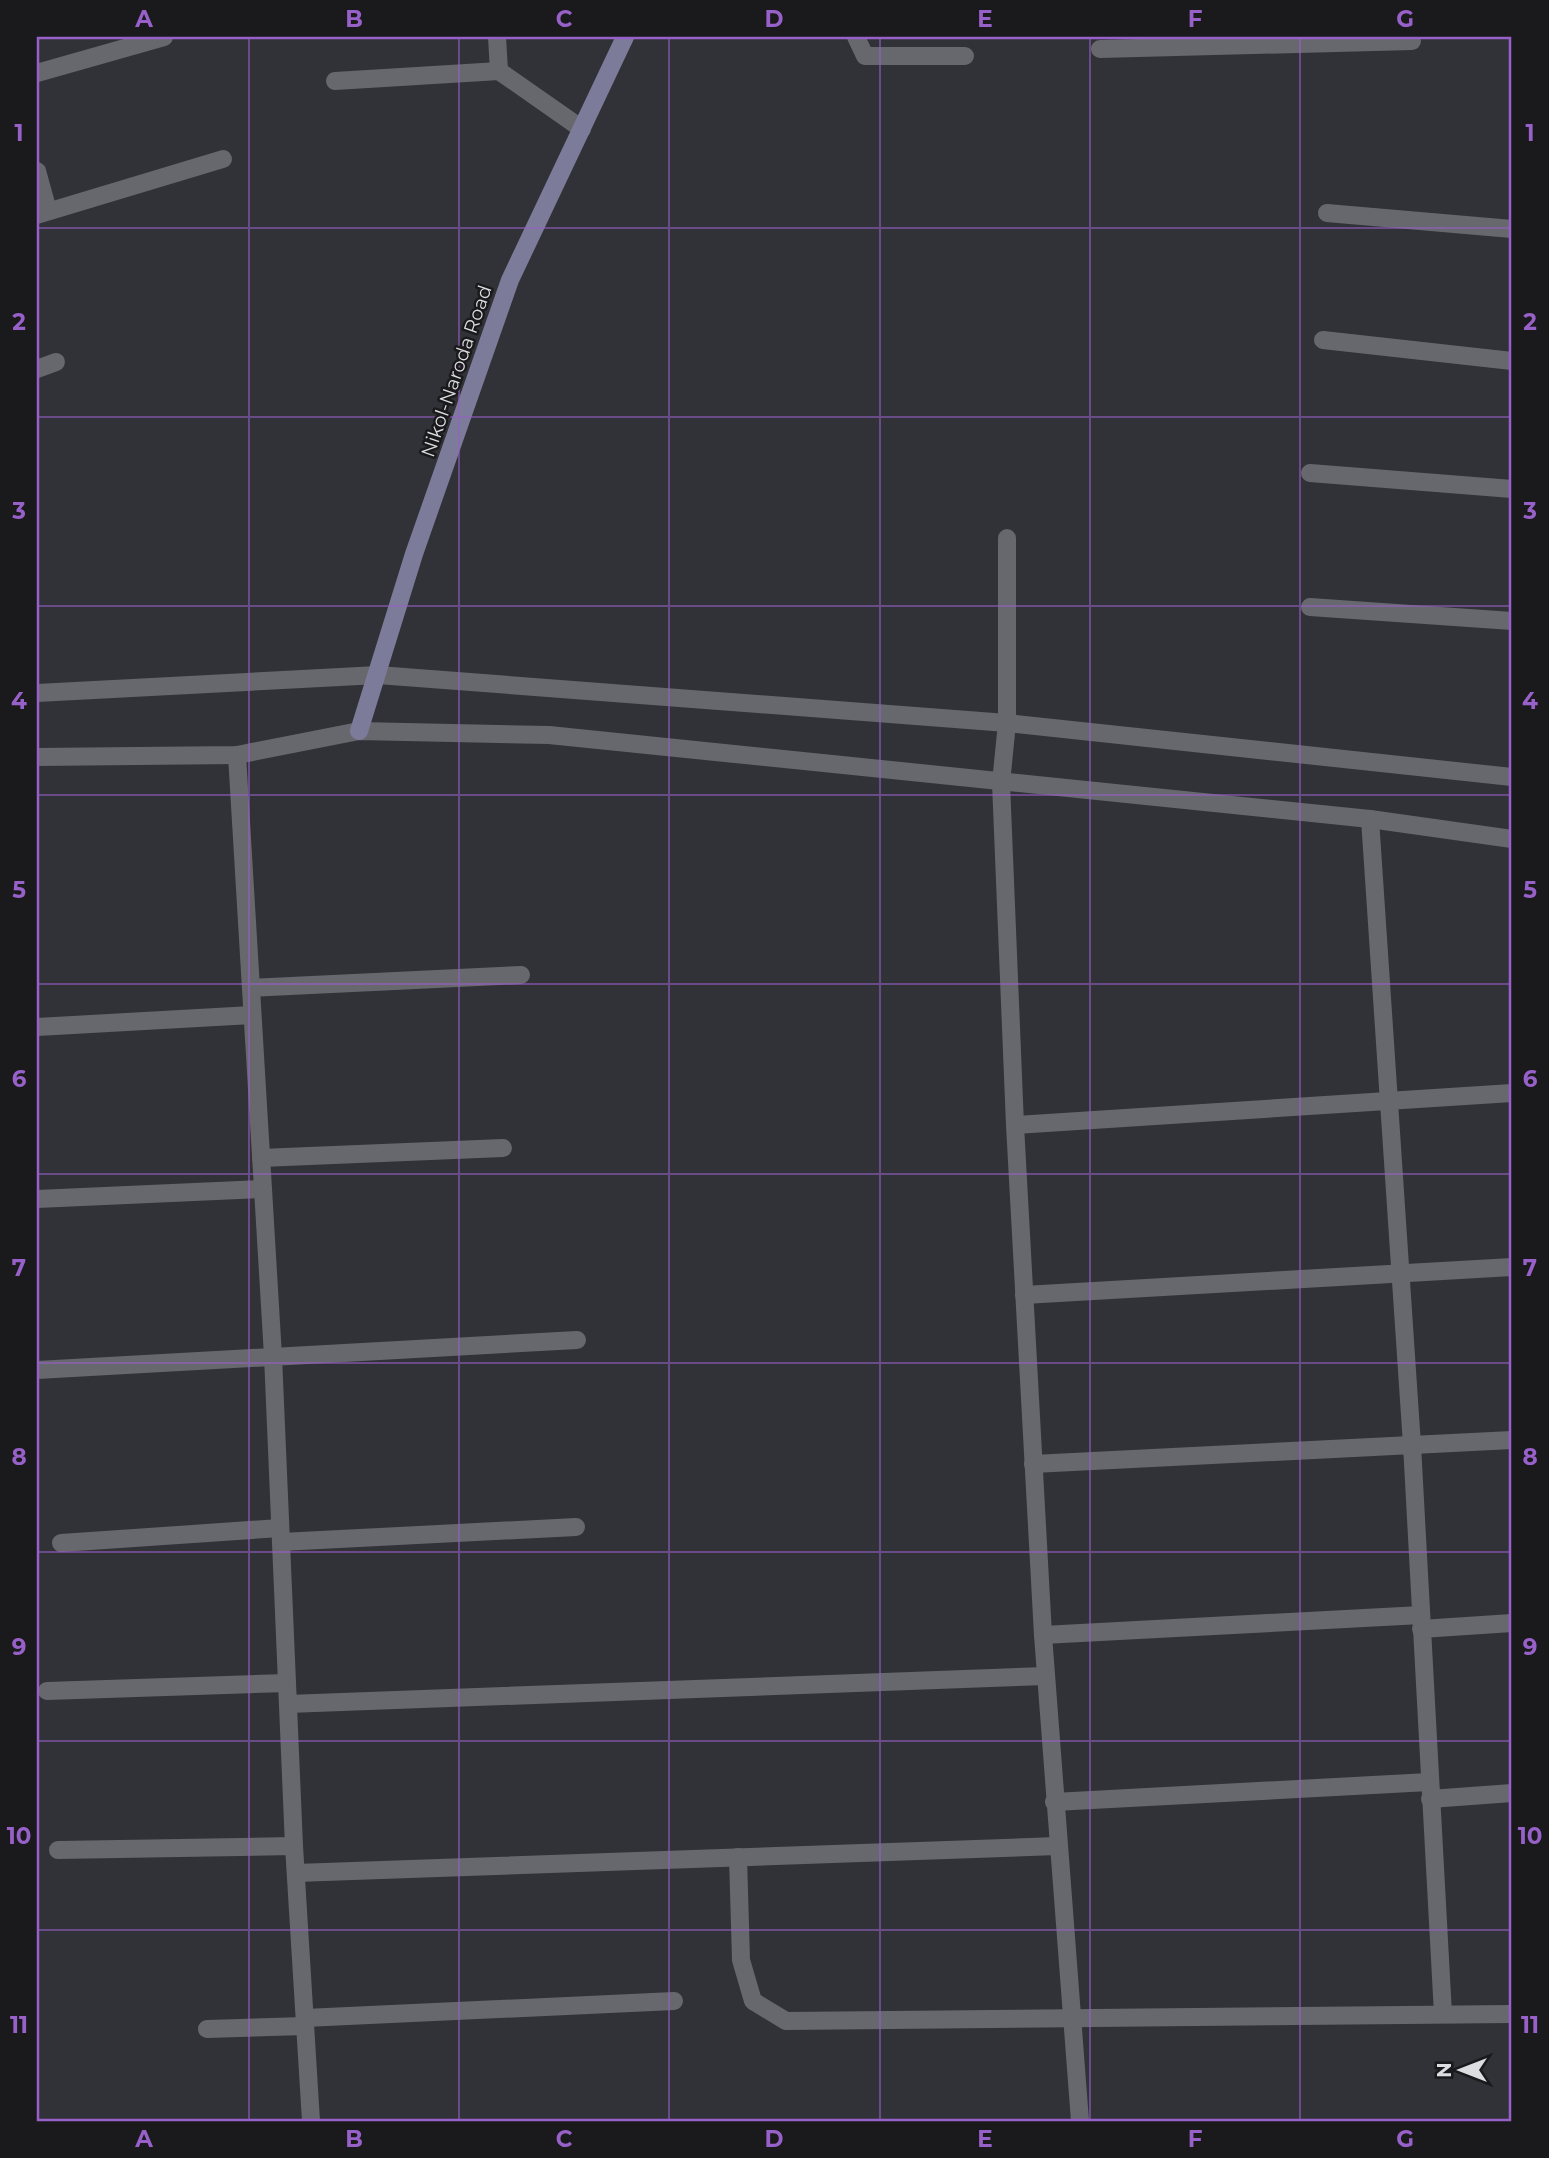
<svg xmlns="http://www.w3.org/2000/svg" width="1549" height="2158" viewBox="0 0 1549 2158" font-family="Montserrat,sans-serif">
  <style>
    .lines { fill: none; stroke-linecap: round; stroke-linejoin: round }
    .service { stroke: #67676e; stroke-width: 18 }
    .minor { stroke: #67676e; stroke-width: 18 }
    .tertiary { stroke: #67676e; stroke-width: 18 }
    .secondary { stroke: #7c7b99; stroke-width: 18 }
    .grid { fill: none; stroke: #9861c9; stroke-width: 2; stroke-opacity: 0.55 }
    .labels { text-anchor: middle; stroke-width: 5; stroke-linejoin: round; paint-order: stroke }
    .street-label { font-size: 19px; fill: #dcdde1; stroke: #1a1a1c }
    .neatline { fill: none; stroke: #9861c9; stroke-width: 2.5 }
    .grid-label { font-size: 23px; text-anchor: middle; font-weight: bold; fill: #9861c9 }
  </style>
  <rect width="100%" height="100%" fill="#313138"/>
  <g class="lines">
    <g class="service">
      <polyline points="856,37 865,56 965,56"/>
      <polyline points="296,1873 1057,1846"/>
    </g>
    <g class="minor">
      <polyline points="497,37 499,71 582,129"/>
      <polyline points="1100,49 1412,41"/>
      <polyline points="37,73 164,37"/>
      <polyline points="335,81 499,71"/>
      <polyline points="37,171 48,211"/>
      <polyline points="1327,213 1512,229"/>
      <polyline points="37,215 223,159"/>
      <polyline points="1323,340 1512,361"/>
      <polyline points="37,369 56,362"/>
      <polyline points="1310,473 1512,489"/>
      <polyline points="1007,538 1007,723 1001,783 1015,1125 1043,1635 1080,2121"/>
      <polyline points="1310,607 1512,621"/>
      <polyline points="237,755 273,1356 294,1846 311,2121"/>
      <polyline points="1370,819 1412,1445 1443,2014"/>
      <polyline points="251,988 521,975"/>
      <polyline points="37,1027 252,1015"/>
      <polyline points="1015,1125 1512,1093"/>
      <polyline points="261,1158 503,1148"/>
      <polyline points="37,1199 263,1189"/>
      <polyline points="1024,1295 1512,1267"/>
      <polyline points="37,1370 577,1340"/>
      <polyline points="1033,1464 1512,1440"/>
      <polyline points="281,1542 576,1527"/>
      <polyline points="61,1543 280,1528"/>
      <polyline points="1421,1629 1512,1623"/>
      <polyline points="1043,1635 1421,1615"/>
      <polyline points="47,1691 287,1683"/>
      <polyline points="288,1704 1046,1676"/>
      <polyline points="1430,1799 1512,1793"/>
      <polyline points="1054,1802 1429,1782"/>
      <polyline points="58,1850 294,1846"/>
      <polyline points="738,1857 741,1960 753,2001 786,2021 1512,2014"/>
      <polyline points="305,2018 674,2001"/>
      <polyline points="207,2029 305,2026"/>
    </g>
    <g class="tertiary">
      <polyline points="37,693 378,675 1007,723 1512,777"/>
      <polyline points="37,757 237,755 359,731 549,735 1370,819 1512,839"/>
    </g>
    <polyline class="secondary" points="359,731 414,554 510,280 625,37"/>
  </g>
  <path class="grid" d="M249 37V2121M459 37V2121M669 37V2121M880 37V2121M1090 37V2121M1300 37V2121M37 228H1512M37 417H1512M37 606H1512M37 795H1512M37 984H1512M37 1174H1512M37 1363H1512M37 1552H1512M37 1741H1512M37 1930H1512"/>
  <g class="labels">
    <g class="street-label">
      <text transform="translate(456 371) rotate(-71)" y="7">Nikol-Naroda Road</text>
    </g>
  </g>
  <rect width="1549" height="2158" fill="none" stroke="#1a1a1c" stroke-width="77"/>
  <g transform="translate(1461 2070) rotate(270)" stroke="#1a1a1c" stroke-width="5" paint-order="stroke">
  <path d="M0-5L12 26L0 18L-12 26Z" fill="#dcdde1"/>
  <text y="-10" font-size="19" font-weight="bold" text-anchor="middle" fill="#dcdde1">N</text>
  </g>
  <rect x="38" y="38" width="1472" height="2082" class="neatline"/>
  <g class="grid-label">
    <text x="144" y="27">A</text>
    <text x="354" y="27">B</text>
    <text x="564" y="27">C</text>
    <text x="774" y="27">D</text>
    <text x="985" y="27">E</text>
    <text x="1195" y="27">F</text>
    <text x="1405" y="27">G</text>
    <text x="19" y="141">1</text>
    <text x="1530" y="141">1</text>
    <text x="19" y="330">2</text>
    <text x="1530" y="330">2</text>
    <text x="19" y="519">3</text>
    <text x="1530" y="519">3</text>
    <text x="19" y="709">4</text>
    <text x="1530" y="709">4</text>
    <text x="19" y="898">5</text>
    <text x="1530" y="898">5</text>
    <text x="19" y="1087">6</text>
    <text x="1530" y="1087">6</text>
    <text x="19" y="1276">7</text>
    <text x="1530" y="1276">7</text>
    <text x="19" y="1465">8</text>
    <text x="1530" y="1465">8</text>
    <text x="19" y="1655">9</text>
    <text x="1530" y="1655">9</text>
    <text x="19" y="1844">10</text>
    <text x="1530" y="1844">10</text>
    <text x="19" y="2033">11</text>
    <text x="1530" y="2033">11</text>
    <text x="144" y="2147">A</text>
    <text x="354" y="2147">B</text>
    <text x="564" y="2147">C</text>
    <text x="774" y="2147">D</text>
    <text x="985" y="2147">E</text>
    <text x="1195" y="2147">F</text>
    <text x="1405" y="2147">G</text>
  </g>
</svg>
